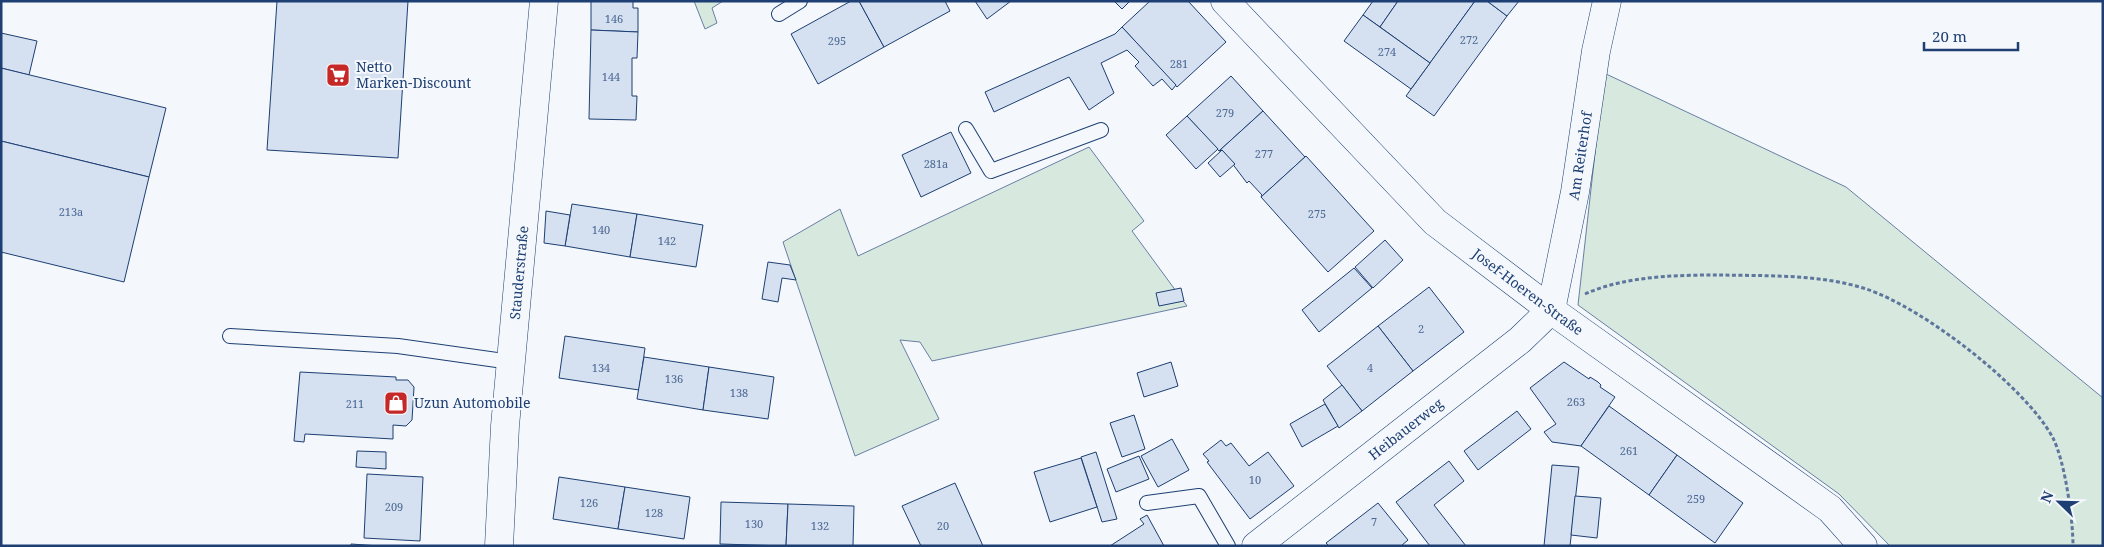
<svg xmlns="http://www.w3.org/2000/svg" width="2104" height="547" viewBox="0 0 2104 547" font-family="'Noto Serif',serif">
  <style>
    .green { fill: #d7e8df; stroke: #687fa3 }
    .building { fill: #d5e0f0; stroke: #1d3f73 }
    .lines { fill: none; stroke-linecap: round; stroke-linejoin: round }
    .service-casing { stroke: #1d3f73; stroke-width: 16 }
    .minor-casing { stroke: #1d3f73; stroke-width: 29 }
    .tertiary-casing { stroke: #1d3f73; stroke-width: 29 }
    .secondary-casing { stroke: #1d3f73; stroke-width: 29 }
    .path { stroke: #5e769c; stroke-width: 3; stroke-dasharray: 4 2.5; stroke-linecap: butt }
    .service { stroke: #f4f7fb; stroke-width: 14 }
    .minor { stroke: #f4f7fb; stroke-width: 28 }
    .tertiary { stroke: #f4f7fb; stroke-width: 28 }
    .secondary { stroke: #f4f7fb; stroke-width: 28 }
    .labels { text-anchor: middle; stroke-width: 4; stroke-linejoin: round; paint-order: stroke }
    .number-label { font-size: 11px; fill: #4b6792 }
    .poi-label { font-size: 14px; fill: #1d3f73; stroke: #f4f7fb; text-anchor: start }
    .street-label { font-size: 14px; fill: #1d3f73; stroke: #f4f7fb }
  </style>
  <rect width="100%" height="100%" fill="#f4f7fb"/>
  <g class="green">
    <polygon points="694,1 723,1 712,8 717,23 705,29"/>
    <polygon points="1604,73 1846,187 2103,398 2103,546 1890,546 1839,494 1578,305"/>
    <polygon points="1089,147 1144,221 1132,231 1187,306 932,361 920,342 900,340 939,419 855,456 783,242 840,209 858,256"/>
  </g>
  <g class="building">
    <polygon points="277,1 408,1 398,158 267,150"/>
    <polygon points="591,1 633,1 633,8 638,8 638,32 591,30"/>
    <polygon points="851,1 859,1 884,47 818,84 791,34"/>
    <polygon points="859,1 945,1 950,11 884,47"/>
    <polygon points="975,1 1011,1 987,19"/>
    <polygon points="1114,1 1130,1 1122,9"/>
    <polygon points="1150,1 1188,1 1226,42 1177,87 1122,27"/>
    <polygon points="1373,1 1398,1 1380,27 1363,15"/>
    <polygon points="1398,1 1475,1 1430,63 1380,27"/>
    <polygon points="1475,1 1487,1 1507,16 1434,116 1406,96"/>
    <polygon points="1487,1 1519,1 1507,16"/>
    <polygon points="1363,15 1430,63 1411,89 1344,41"/>
    <polygon points="1122,27 1176,85 1172,90 1162,79 1153,86 1135,66 1139,62 1127,50 1101,63 1114,93 1089,110 1069,77 994,112 985,92 1115,34"/>
    <polygon points="591,30 638,32 637,58 632,58 632,96 637,96 636,120 589,119"/>
    <polygon points="1,33 37,41 29,75 1,68"/>
    <polygon points="1,68 166,108 149,177 1,141"/>
    <polygon points="1231,76 1263,111 1219,151 1187,116"/>
    <polygon points="1263,111 1305,157 1261,197 1262,195 1249,181 1247,183 1222,150 1219,151"/>
    <polygon points="1187,116 1218,149 1196,169 1166,135"/>
    <polygon points="951,132 971,173 921,197 902,155"/>
    <polygon points="1,141 149,177 124,282 1,252"/>
    <polygon points="1222,150 1235,164 1220,177 1208,163"/>
    <polygon points="1306,156 1374,231 1328,272 1261,197"/>
    <polygon points="572,204 637,214 630,257 565,246"/>
    <polygon points="546,211 570,215 565,246 544,243"/>
    <polygon points="637,214 703,225 696,267 630,257"/>
    <polygon points="1385,240 1403,260 1373,288 1355,267"/>
    <polygon points="768,262 790,265 796,280 782,278 778,302 762,299"/>
    <polygon points="1354,268 1372,288 1319,332 1302,310"/>
    <polygon points="1429,287 1464,332 1413,371 1378,326"/>
    <polygon points="1181,288 1184,301 1159,306 1156,293"/>
    <polygon points="1378,326 1413,371 1362,411 1327,366"/>
    <polygon points="565,336 645,348 639,390 559,378"/>
    <polygon points="644,357 709,367 703,410 637,399"/>
    <polygon points="1171,362 1178,386 1144,397 1137,373"/>
    <polygon points="1564,362 1589,379 1590,377 1598,382 1601,385 1600,387 1615,397 1581,446 1552,442 1544,432 1556,424 1530,388"/>
    <polygon points="709,367 774,377 768,419 703,410"/>
    <polygon points="300,372 396,377 396,380 408,380 414,387 412,420 406,426 393,425 393,439 305,434 304,442 294,441"/>
    <polygon points="1342,385 1362,411 1339,428 1323,400"/>
    <polygon points="1325,404 1338,426 1302,447 1290,424"/>
    <polygon points="1609,406 1677,455 1649,495 1581,446"/>
    <polygon points="1517,411 1531,429 1478,470 1464,451"/>
    <polygon points="1134,415 1145,449 1122,457 1110,423"/>
    <polygon points="1172,439 1189,470 1158,487 1141,456"/>
    <polygon points="1221,440 1226,446 1231,443 1249,466 1268,452 1294,486 1250,519 1207,462 1209,461 1203,454"/>
    <polygon points="357,451 386,452 386,469 356,467"/>
    <polygon points="1096,452 1117,519 1102,522 1081,457"/>
    <polygon points="1677,455 1743,503 1715,543 1649,495"/>
    <polygon points="1139,456 1149,479 1116,492 1107,469"/>
    <polygon points="1081,458 1097,507 1050,522 1034,472"/>
    <polygon points="1449,461 1464,481 1434,505 1466,546 1430,546 1396,502"/>
    <polygon points="1552,465 1579,467 1570,546 1544,546"/>
    <polygon points="367,474 423,477 420,541 364,538"/>
    <polygon points="559,477 625,487 618,529 553,519"/>
    <polygon points="955,483 983,546 921,546 902,506"/>
    <polygon points="625,487 690,497 684,539 618,529"/>
    <polygon points="1575,496 1601,498 1597,538 1571,535"/>
    <polygon points="721,502 788,504 786,546 720,544"/>
    <polygon points="1378,503 1408,540 1401,546 1329,546 1326,543"/>
    <polygon points="788,504 854,506 853,546 786,546"/>
    <polygon points="1147,515 1164,546 1110,546 1144,524 1140,519"/>
    <polygon points="351,544 379,546 351,546"/>
  </g>
  <g class="lines">
    <g class="service-casing">
      <g id="service">
        <polyline points="779,14 800,1"/>
        <polyline points="966,129 991,171 1101,130"/>
        <polyline points="230,336 398,346 511,362"/>
        <polyline points="1147,503 1199,496 1228,546"/>
      </g>
    </g>
    <g class="minor-casing">
      <g id="minor">
        <path id="s1" d="M1256 546 1520 340 1551 310 1575 192 1596 51 1607 1"/>
      </g>
    </g>
    <g class="tertiary-casing">
      <g id="tertiary">
        <path id="s2" d="M1225 1 1435 222 1551 310 1830 509 1863 546"/>
      </g>
    </g>
    <g class="secondary-casing">
      <g id="secondary">
        <path id="s3" d="M499 546 505 426 544 1"/>
      </g>
    </g>
    <path class="path" d="M1585 294C1625 276 1676 275 1719 275 1766 276 1821 274 1866 289 1922 307 2025 386 2053 438 2065 462 2073 519 2073 546"/>
    <use href="#service" class="service"/>
    <use href="#minor" class="minor"/>
    <use href="#tertiary" class="tertiary"/>
    <use href="#secondary" class="secondary"/>
  </g>
  <defs>
    <g id="supermarket-square" transform="scale(1.25)"><rect x="-9" y="-9" width="18" height="18" rx="4" fill="#c62828" stroke="#f4f7fb"/><path d="M-6-5.5h2.5l.6 2H6L4.5 2H-2.5L-4.4-4H-6ZM-1.5 3.2a1.3 1.3 0 1 0 .1 0ZM3 3.2a1.3 1.3 0 1 0 .1 0Z" fill="#fff"/></g>
    <g id="shop-square" transform="scale(1.25)"><rect x="-9" y="-9" width="18" height="18" rx="4" fill="#c62828" stroke="#f4f7fb"/><path d="M-5-2.5h2.3a2.7 3.5 0 0 1 5.4 0H5L5.5 6h-11ZM-1.5-2.5h3a1.5 2.3 0 0 0-3 0Z" fill="#fff"/></g>
  </defs>
  <g fill-rule="evenodd">
    <use href="#supermarket-square" x="338" y="75"/>
    <use href="#shop-square" x="396" y="403"/>
  </g>
  <g class="labels">
    <g class="number-label">
      <text x="614" y="23">146</text>
      <text x="1469" y="44">272</text>
      <text x="837" y="45">295</text>
      <text x="1387" y="56">274</text>
      <text x="1179" y="68">281</text>
      <text x="611" y="81">144</text>
      <text x="1225" y="117">279</text>
      <text x="1264" y="158">277</text>
      <text x="936" y="168">281a</text>
      <text x="71" y="216">213a</text>
      <text x="1317" y="218">275</text>
      <text x="601" y="234">140</text>
      <text x="667" y="245">142</text>
      <text x="1421" y="333">2</text>
      <text x="601" y="372">134</text>
      <text x="1370" y="372">4</text>
      <text x="674" y="383">136</text>
      <text x="739" y="397">138</text>
      <text x="1576" y="406">263</text>
      <text x="355" y="408">211</text>
      <text x="1629" y="455">261</text>
      <text x="1255" y="484">10</text>
      <text x="1696" y="503">259</text>
      <text x="589" y="507">126</text>
      <text x="394" y="511">209</text>
      <text x="654" y="517">128</text>
      <text x="1374" y="526">7</text>
      <text x="754" y="528">130</text>
      <text x="820" y="530">132</text>
      <text x="943" y="530">20</text>
    </g>
    <g class="poi-label">
      <text x="356" y="72">Netto<tspan x="356" dy="16">Marken-Discount</tspan></text>
      <text x="414" y="408">Uzun Automobile</text>
    </g>
    <g class="street-label">
      <text dy="5" stroke="none"><textPath href="#s1" startOffset="535">Am Reiterhof</textPath></text>
      <text dy="5" stroke="none"><textPath href="#s3" startOffset="274">Stauderstraße</textPath></text>
      <text dy="5" stroke="none"><textPath href="#s2" startOffset="421">Josef-Hoeren-Straße</textPath></text>
      <text dy="5" stroke="none"><textPath href="#s1" startOffset="190">Heibauerweg</textPath></text>
    </g>
  </g>
  <rect width="2104" height="547" fill="none" stroke="#1d3f73" stroke-width="5"/>
  <g transform="translate(2059 502) rotate(293)" stroke="#f4f7fb" stroke-width="4" paint-order="stroke">
  <path d="M0-4L9 19L0 12L-9 19Z" fill="#1d3f73"/>
  <text y="-8" font-size="14" font-weight="bold" text-anchor="middle" fill="#1d3f73">N</text>
  </g>
  <path d="M1924 42v8h94v-8" fill="none" stroke="#1d3f73" stroke-width="2.5"/>
  <text x="1932" y="42" font-size="15" fill="#1d3f73" stroke="#f4f7fb" stroke-width="4" paint-order="stroke">20 m</text>
</svg>
